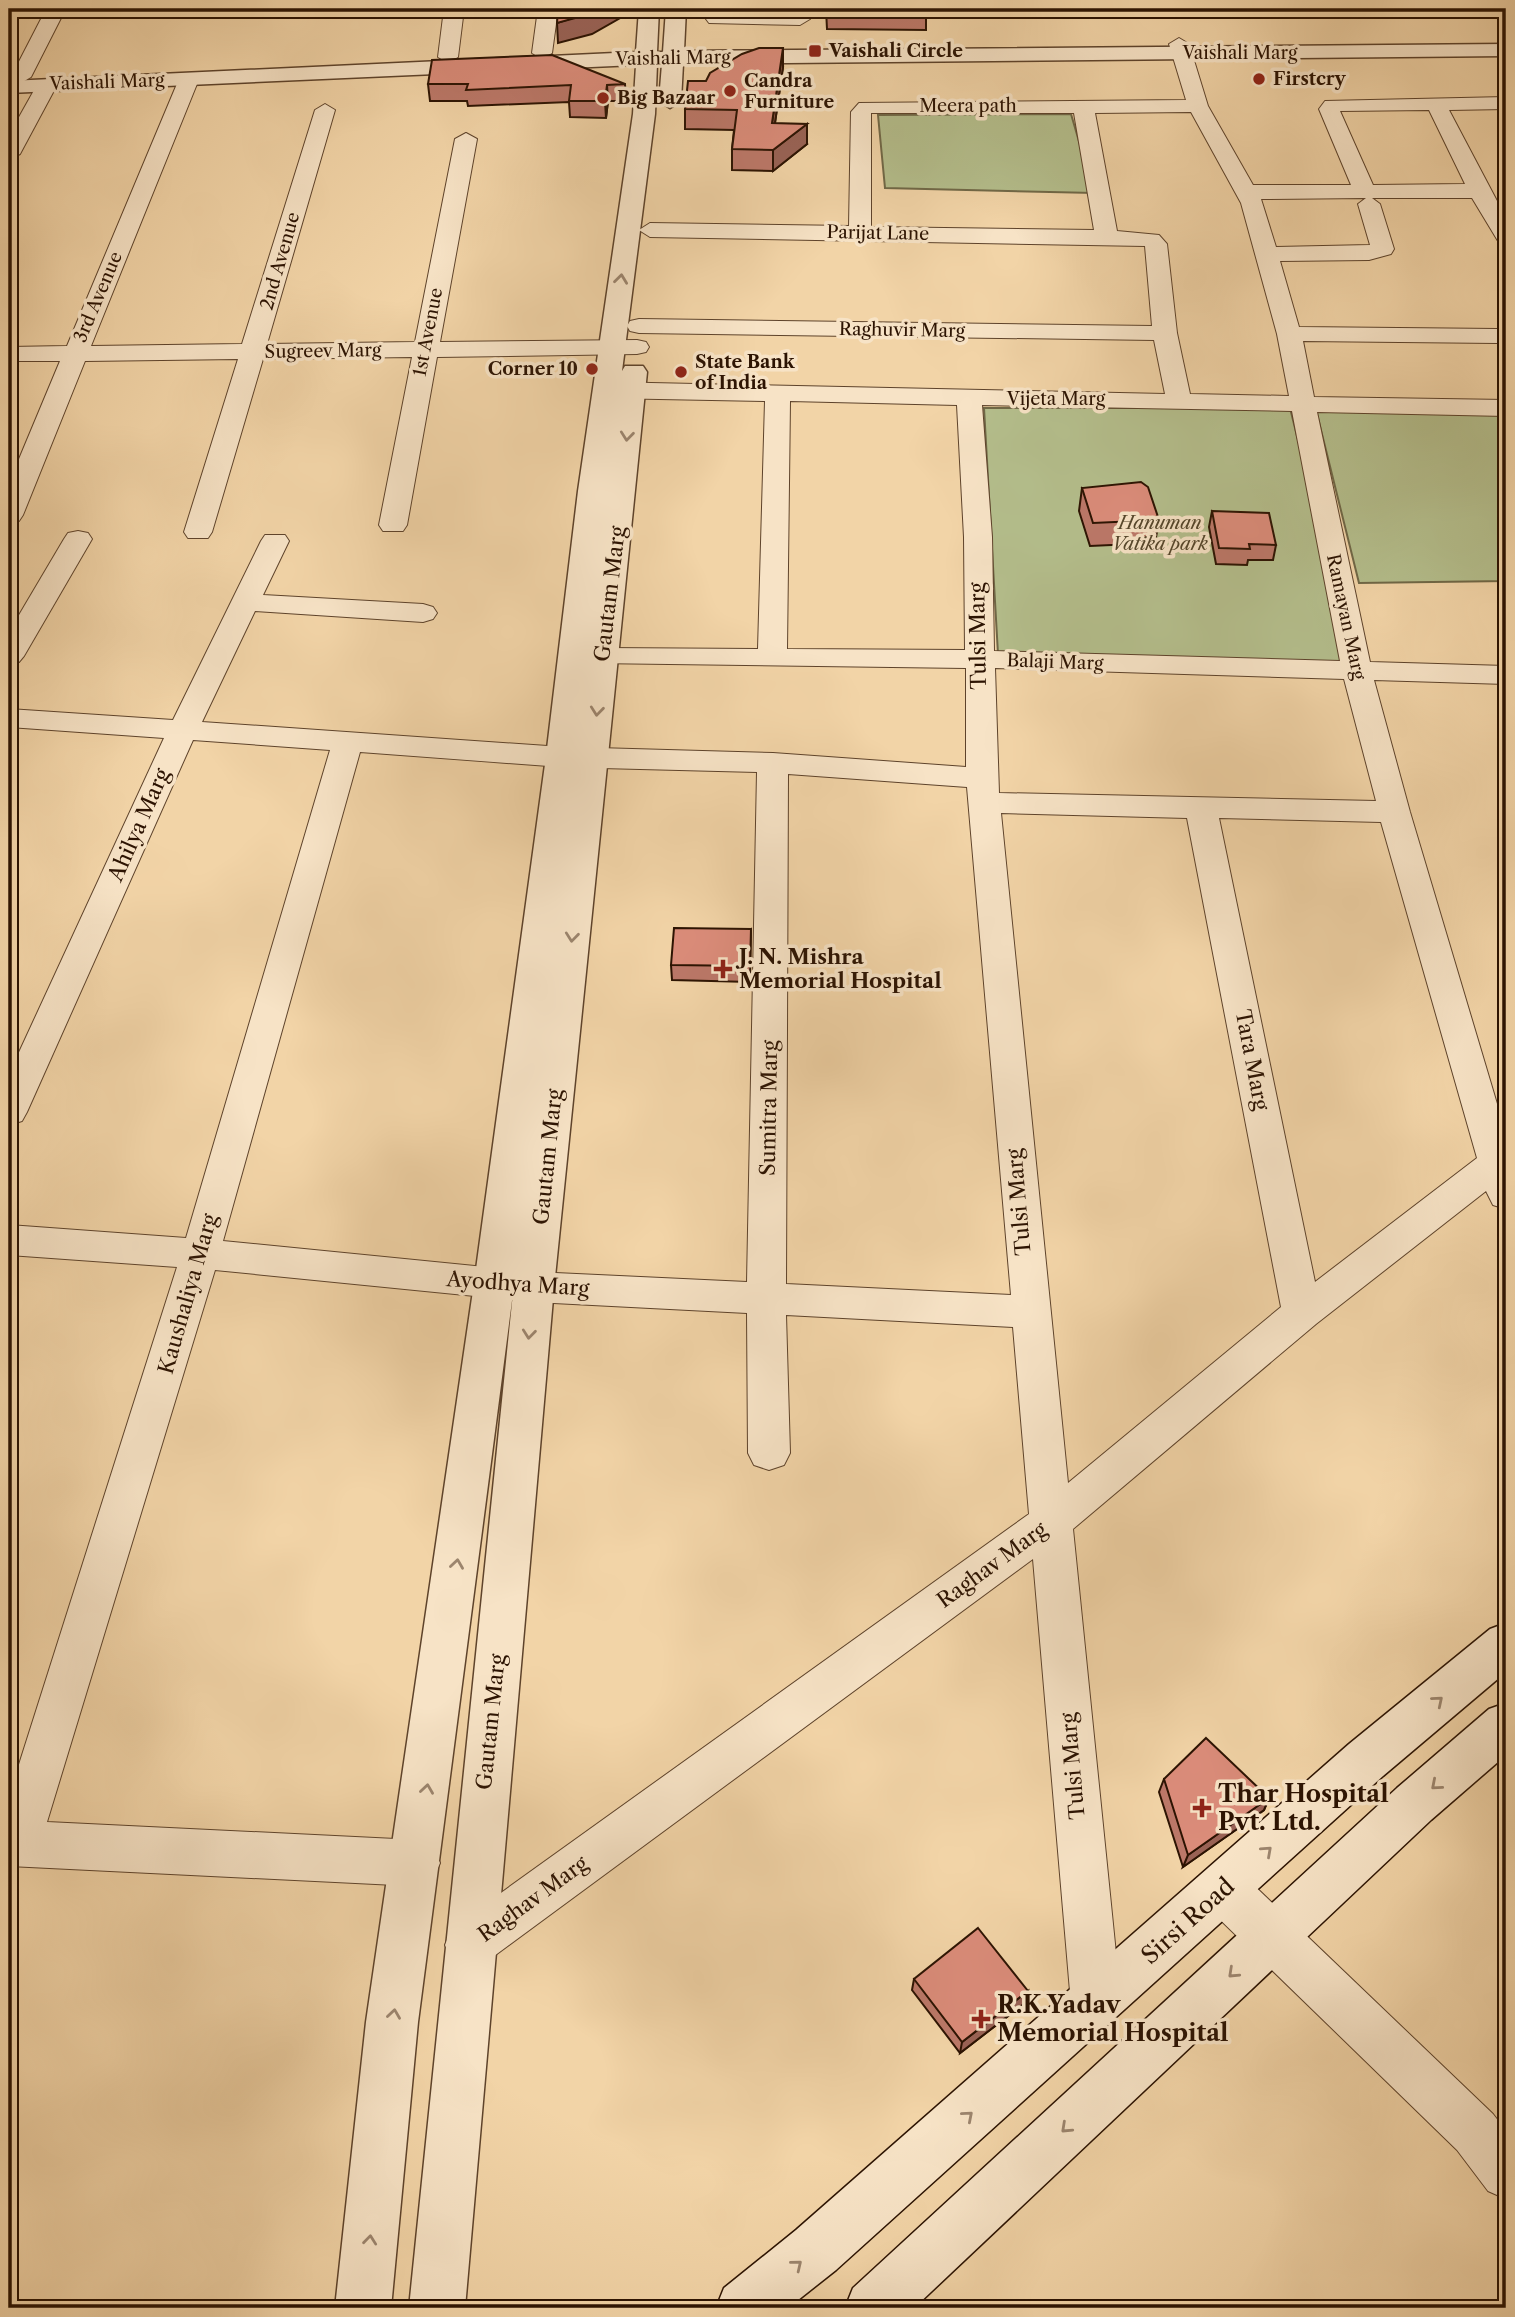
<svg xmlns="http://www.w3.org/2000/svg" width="1515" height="2317" viewBox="0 0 1515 2317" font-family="'Libre Caslon Text',serif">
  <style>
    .green { fill: #b4be8c; stroke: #706847; stroke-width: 2 }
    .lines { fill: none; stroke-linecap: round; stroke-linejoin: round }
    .minor-casing { stroke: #5e432b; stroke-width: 2 }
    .tertiary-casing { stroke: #5e432b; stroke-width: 3 }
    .secondary-casing { stroke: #2c1302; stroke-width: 3 }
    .minor { fill: #f7e3c6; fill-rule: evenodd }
    .tertiary { fill: #f7e3c6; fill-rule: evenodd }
    .secondary { fill: #f7e3c6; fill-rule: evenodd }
    .wall { fill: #bc7869; stroke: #2c1302; stroke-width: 2 }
    .shaded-wall { fill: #996255; stroke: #2c1302; stroke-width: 2 }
    .building { fill: #db8c7a; stroke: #2c1302; stroke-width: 2 }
    .oneway { stroke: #9c856e }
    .poi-dot { fill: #8f2418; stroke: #f7e3c6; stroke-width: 2.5 }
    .labels { text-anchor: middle; stroke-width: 7; stroke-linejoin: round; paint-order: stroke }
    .far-poi-label { font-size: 18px; font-weight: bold; fill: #2c1302; stroke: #f7e3c6; text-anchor: start }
    .far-street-label { font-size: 18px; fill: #2c1302; stroke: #f7e3c6 }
    .far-park-label { font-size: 18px; font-style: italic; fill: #55462b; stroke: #f7e3c6 }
    .street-label { font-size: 21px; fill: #2c1302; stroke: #f7e3c6 }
    .poi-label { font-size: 21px; font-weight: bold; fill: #2c1302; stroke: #f7e3c6; text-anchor: start }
    .near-poi-label { font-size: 24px; font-weight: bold; fill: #2c1302; stroke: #f7e3c6; text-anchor: start }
    .near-street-label { font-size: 24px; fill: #2c1302; stroke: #f7e3c6 }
  </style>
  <rect width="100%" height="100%" fill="#f2d4a7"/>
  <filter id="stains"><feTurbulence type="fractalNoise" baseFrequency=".00286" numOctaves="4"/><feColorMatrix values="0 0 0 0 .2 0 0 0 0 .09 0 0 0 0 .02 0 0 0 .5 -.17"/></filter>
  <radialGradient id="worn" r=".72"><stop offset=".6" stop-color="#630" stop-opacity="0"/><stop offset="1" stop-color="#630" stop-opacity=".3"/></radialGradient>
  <g class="green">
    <polygon points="1071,114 1094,193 885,188 878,115"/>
    <polygon points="984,408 1290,408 1354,664 998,654"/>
    <polygon points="1316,410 1506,413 1506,581 1359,583"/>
  </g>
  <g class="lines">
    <g class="minor-casing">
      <g id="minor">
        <polygon points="9,9 101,9 91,15 62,16 31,77 21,83 11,77 42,17 9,18"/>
        <polygon points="444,9 464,9 458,57 448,63 438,57"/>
        <polygon points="538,9 558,9 552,53 542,59 532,53"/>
        <polygon points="716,13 800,13 810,19 800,25 709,23 706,19"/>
        <path d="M1179 38 1189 44 1208 106 1253 185H1351L1319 109 1325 101 1506 97V109L1449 110 1506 218V243L1498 241 1472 198H1372L1380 204 1394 249 1391 254 1369 260 1280 261 1299 327 1497 329 1506 332V341L1497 343 1303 341 1314 397 1506 400V416L1317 412 1370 662 1506 666V684L1374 680 1410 812 1506 1134V1209L1493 1205 1486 1191 1316 1324 1073 1529 1121 2003 1114 2021 1096 2028 1078 2021 1071 2003 1033 1559 486 1962 469 1969 452 1962 445 1945 452 1928 1029 1514 1013 1327 786 1315 790 1453 784 1465 769 1470 754 1465 748 1453 747 1313 534 1302 215 1270 47 1822 416 1840 433 1847 440 1863 433 1879 416 1886 9 1866V1796L177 1267 9 1255V1225L186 1238 330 750 193 740 27 1112 22 1121 9 1125V1074L164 738 9 727V709L173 720 261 541 265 535H285L289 541 263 595 423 604 433 607 437 613 433 619 423 622 255 611 202 722 562 747 773 753 966 767V668L593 663 588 657 593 651 603 648 758 649 765 401 606 398 597 395 593 390 597 385 606 382 1165 394 1154 340 639 333 630 331 627 326 630 321 639 319 1152 326 1145 246 650 237 639 230 650 223 849 226 851 112 859 103 1186 100 1169 44ZM1429 110 1465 184 1373 185 1340 111ZM1191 112 1241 203 1277 334 1289 396 1190 394 1177 333 1167 244 1159 235 1117 231 1095 113ZM871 113H1074L1094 230 871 227ZM1366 198 1358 204 1370 245 1276 247 1261 199ZM790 401 957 405 964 537 965 650 787 649ZM982 405 1292 411 1340 661 994 651 992 537ZM995 668 1344 679 1376 801 999 793ZM360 752 562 767 757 772 747 1282 534 1272 223 1241ZM788 774 967 787 1011 1295 786 1284ZM1001 813 1187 818 1281 1307 1068 1483ZM1219 818 1381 822 1477 1158 1315 1282Z"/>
        <polygon points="189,73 199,79 91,346 242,344 315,110 325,104 335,110 267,344 415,342 455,139 466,133 477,139 440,342 637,340 646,342 649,347 646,352 637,354 437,357 407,525 403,531 383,531 379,525 412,357 263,359 212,532 208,538 188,538 184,532 238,359 85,361 23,515 19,521 9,523 9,483 60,361 9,361 9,347 67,346 179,79"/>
        <polygon points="47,79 57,85 20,154 9,160 9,135 37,85"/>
        <polygon points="78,531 88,533 92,539 24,656 19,662 9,665 9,632 64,539 68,533"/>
        <polygon points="1224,1867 1241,1873 1493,2114 1506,2131 1506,2199 1488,2191 1457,2150 1207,1907 1200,1890 1207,1873"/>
      </g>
    </g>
    <g class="tertiary-casing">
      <polygon id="tertiary" points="639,9 659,9 657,52 663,52 666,9 686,9 684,51 1506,44 1506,56 683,64 681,101 670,108 659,101 662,64 657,64 655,114 622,371 625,366 643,366 647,372 554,1287 465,2308 409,2308 513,1293 418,2022 391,2308 335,2308 366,2022 474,1284 546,757 578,491 633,114 636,65 9,93 9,81 636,52"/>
    </g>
    <g class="secondary-casing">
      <g id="secondary">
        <polygon points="1506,1623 1506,1672 1383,1776 836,2270 788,2308 716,2308 724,2288 796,2230 1349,1744 1490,1629"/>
        <polygon points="1506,1703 1506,1755 1431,1820 914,2308 845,2308 853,2288 1397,1788 1489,1709"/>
      </g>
    </g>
    <use href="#minor" class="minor"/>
    <use href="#tertiary" class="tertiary"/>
    <use href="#secondary" class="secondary"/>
  </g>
  <g class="wall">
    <rect x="717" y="9" width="60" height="1"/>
    <polygon points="826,9 926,9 926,30 827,29"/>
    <polygon points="783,67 775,123 807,144 773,171 732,170 732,149 734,130 685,129 685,109 706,81"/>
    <polygon points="428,84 625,84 626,101 608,101 606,118 570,117 569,102 468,106 467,101 430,101"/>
    <polygon points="1082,488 1159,520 1155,543 1090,546 1079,511"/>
    <polygon points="1212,511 1276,545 1273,560 1248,560 1247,565 1216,564 1209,527"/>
    <polygon points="751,929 750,982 672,980 671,965"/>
    <polygon points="1164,1779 1269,1798 1264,1810 1183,1867 1159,1792"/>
    <polygon points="914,1979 1025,2003 960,2053 912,1990"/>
  </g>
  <g class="shaded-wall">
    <polygon points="601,9 636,9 592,34 558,43 557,23"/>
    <polygon points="783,48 783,67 772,143 772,123"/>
    <polygon points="607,85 608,101 606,118 605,101"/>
    <polygon points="807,124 807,144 773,171 773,150"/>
    <polygon points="1269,1798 1264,1810 1183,1867 1188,1855"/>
    <polygon points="1028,1991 1025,2003 960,2053 962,2042"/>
  </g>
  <g class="building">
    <polygon points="558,9 601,9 590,14 557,23"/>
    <polygon points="827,9 926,9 927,12 827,11"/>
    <polygon points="759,48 783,48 772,123 807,124 773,150 732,149 737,110 685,109 688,81 706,81 710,73 742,54"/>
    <polygon points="552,55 625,84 607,85 605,101 569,101 571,85 466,90 468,84 428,84 432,60"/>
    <polygon points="1141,482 1148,487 1159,520 1093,523 1082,488"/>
    <polygon points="1212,511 1269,513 1276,545 1249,544 1250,549 1219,548"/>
    <polygon points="674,928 751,929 750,966 671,965"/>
    <polygon points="1206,1738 1269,1798 1188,1855 1164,1779"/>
    <polygon points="978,1928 1028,1991 962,2042 914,1979"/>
  </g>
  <defs><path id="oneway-chevron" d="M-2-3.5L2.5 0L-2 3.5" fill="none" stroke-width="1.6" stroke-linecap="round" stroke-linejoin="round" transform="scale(1.75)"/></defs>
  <g class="oneway">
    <use href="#oneway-chevron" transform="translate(621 279) rotate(-83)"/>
    <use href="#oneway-chevron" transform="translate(627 436) rotate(96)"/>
    <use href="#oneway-chevron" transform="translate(597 711) rotate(96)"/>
    <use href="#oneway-chevron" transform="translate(572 937) rotate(96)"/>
    <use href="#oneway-chevron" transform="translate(529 1334) rotate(96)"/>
    <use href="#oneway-chevron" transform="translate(457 1564) rotate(-82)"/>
    <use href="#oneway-chevron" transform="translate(1438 1701) rotate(-40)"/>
    <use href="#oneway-chevron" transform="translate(1436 1785) rotate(139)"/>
    <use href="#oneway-chevron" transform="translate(427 1789) rotate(-82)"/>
    <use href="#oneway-chevron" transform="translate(1267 1851) rotate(-42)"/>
    <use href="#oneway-chevron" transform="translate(1233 1973) rotate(137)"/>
    <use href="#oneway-chevron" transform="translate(394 2014) rotate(-82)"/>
    <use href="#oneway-chevron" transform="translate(968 2116) rotate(-41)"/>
    <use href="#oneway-chevron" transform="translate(1066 2128) rotate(137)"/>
    <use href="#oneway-chevron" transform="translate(370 2240) rotate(-84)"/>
    <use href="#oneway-chevron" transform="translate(797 2265) rotate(-39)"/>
  </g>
  <g class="poi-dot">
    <rect x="808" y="44" width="14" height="14" rx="3.5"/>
    <circle cx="1259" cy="79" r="7"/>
    <circle cx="730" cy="91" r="7"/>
    <circle cx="603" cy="98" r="7"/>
    <circle cx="592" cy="369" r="7"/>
    <circle cx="681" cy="372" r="7"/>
    <path d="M719.5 958.5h7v7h7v7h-7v7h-7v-7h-7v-7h7z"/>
    <path d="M1198.5 1797.5h7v7h7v7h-7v7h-7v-7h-7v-7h7z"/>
    <path d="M977.5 2008.5h7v7h7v7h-7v7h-7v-7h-7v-7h7z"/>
  </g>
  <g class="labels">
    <g class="far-poi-label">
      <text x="829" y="57">Vaishali Circle</text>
      <text x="1273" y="85">Firstcry</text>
      <text x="744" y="87">Candra<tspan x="744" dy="21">Furniture</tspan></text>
      <text x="617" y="104">Big Bazaar</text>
      <text x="695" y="368">State Bank<tspan x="695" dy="21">of India</tspan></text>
      <text x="578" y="375" text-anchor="end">Corner 10</text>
    </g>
    <g class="far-street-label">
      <text x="1240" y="59">Vaishali Marg</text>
      <text transform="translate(673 58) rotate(-1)" y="6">Vaishali Marg</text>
      <text transform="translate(107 82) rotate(-2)" y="6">Vaishali Marg</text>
      <text x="968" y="112">Meera path</text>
      <text transform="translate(878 233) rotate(1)" y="6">Parijat Lane</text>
      <text transform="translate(280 261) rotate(-74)" y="6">2nd Avenue</text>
      <text transform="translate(98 297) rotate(-67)" y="6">3rd Avenue</text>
      <text transform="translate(902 330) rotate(1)" y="6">Raghuvir Marg</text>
      <text transform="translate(428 332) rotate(-79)" y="6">1st Avenue</text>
      <text transform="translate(323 351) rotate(-1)" y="6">Sugreev Marg</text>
      <text x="1056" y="405">Vijeta Marg</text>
      <text transform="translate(1346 617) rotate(78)" y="6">Ramayan Marg</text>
      <text transform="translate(1055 662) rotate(2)" y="6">Balaji Marg</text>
    </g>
    <g class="far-park-label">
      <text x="1160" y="529">Hanuman<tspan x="1160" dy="21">Vatika park</tspan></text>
    </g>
    <g class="street-label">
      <text transform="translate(610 594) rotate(-83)" y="7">Gautam Marg</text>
      <text transform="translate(978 636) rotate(-91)" y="7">Tulsi Marg</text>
      <text transform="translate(139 825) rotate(-66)" y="7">Ahilya Marg</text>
      <text transform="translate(1252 1060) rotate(79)" y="7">Tara Marg</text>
      <text transform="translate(769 1108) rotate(-89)" y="7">Sumitra Marg</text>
      <text transform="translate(548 1157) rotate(-84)" y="7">Gautam Marg</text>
      <text transform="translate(1019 1202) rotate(-95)" y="7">Tulsi Marg</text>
      <text transform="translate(518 1284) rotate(4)" y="7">Ayodhya Marg</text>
      <text transform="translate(188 1294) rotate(-74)" y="7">Kaushaliya Marg</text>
      <text transform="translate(992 1565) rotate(-36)" y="7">Raghav Marg</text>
      <text transform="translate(491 1722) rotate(-84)" y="7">Gautam Marg</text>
      <text transform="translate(1073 1766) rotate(-95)" y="7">Tulsi Marg</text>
      <text transform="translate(533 1899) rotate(-36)" y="7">Raghav Marg</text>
    </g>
    <g class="poi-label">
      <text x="739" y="964">J. N. Mishra<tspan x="739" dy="24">Memorial Hospital</tspan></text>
    </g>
    <g class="near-poi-label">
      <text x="1218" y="1802">Thar Hospital<tspan x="1218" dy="28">Pvt. Ltd.</tspan></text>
      <text x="997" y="2013">R.K.Yadav<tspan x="997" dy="28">Memorial Hospital</tspan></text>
    </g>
    <g class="near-street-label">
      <text transform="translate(1188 1921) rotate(-42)" y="8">Sirsi Road</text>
    </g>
  </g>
  <rect width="1515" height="2317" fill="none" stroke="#f2d4a7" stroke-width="35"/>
  <rect x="10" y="10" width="1494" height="2296" fill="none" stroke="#2c1302" stroke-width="3.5"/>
  <rect x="18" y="18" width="1480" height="2282" fill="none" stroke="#2c1302" stroke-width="2"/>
  <rect width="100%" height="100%" filter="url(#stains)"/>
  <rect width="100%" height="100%" fill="url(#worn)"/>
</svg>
